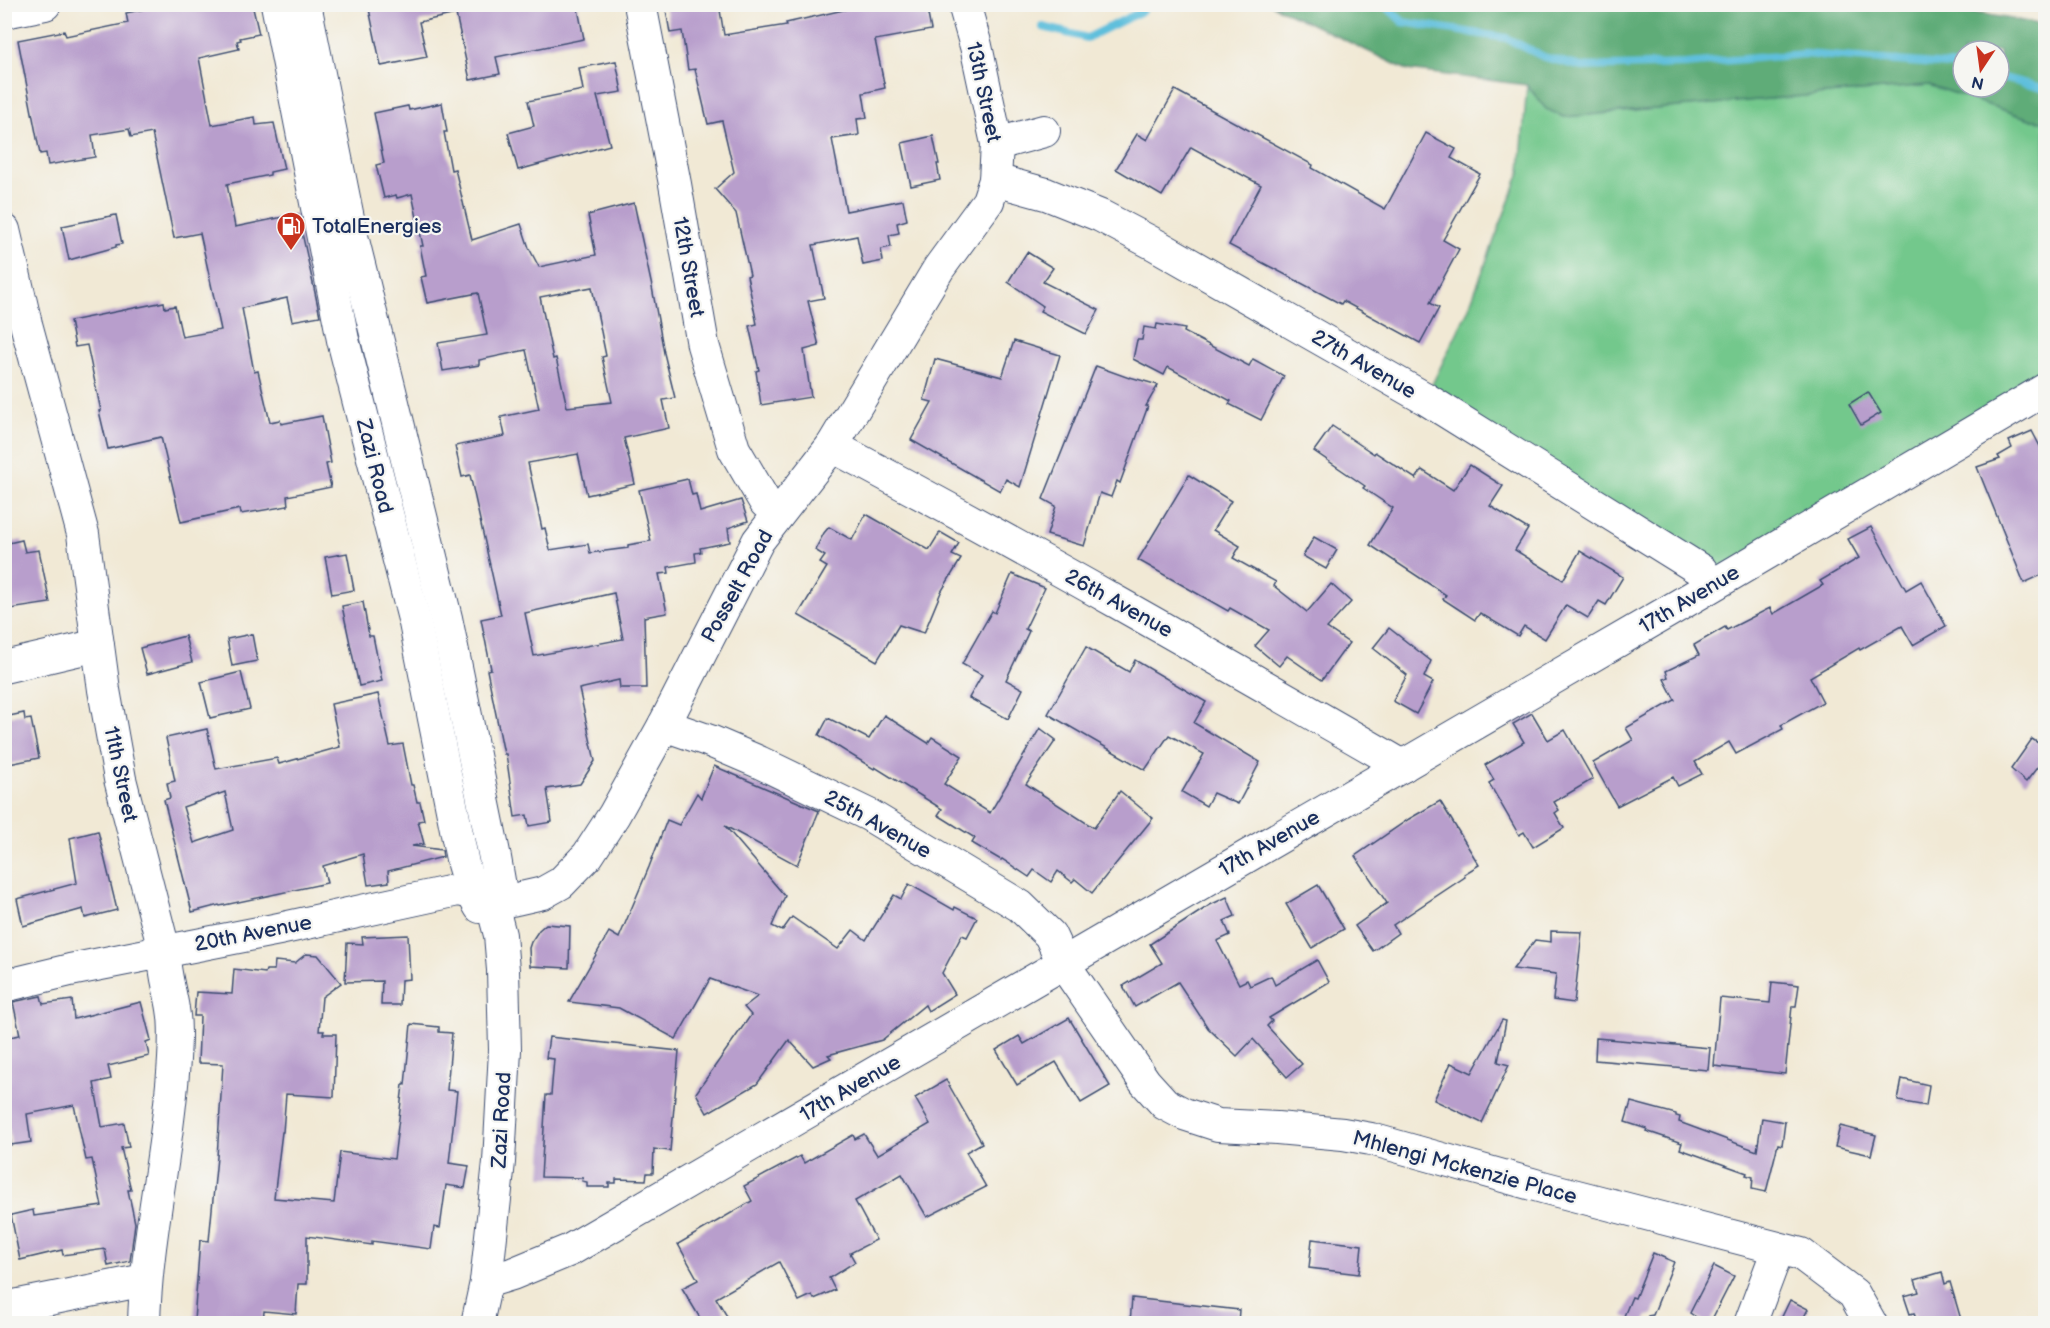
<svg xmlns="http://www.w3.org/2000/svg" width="2050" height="1328" viewBox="0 0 2050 1328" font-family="'Balsamiq Sans',sans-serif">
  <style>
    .green { fill: #73c88c; stroke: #477c75; stroke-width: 1.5 }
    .forest { fill: #5eac78; stroke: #3c6e6b; stroke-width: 1.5; fill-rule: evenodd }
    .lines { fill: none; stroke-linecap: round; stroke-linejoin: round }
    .stream { stroke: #5ebfdc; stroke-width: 8 }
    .building { fill: #b89ecc; fill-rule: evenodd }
    .minor-casing { stroke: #3b4b70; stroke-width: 34 }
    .minor { stroke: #fff; stroke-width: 32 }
    .labels { text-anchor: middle; stroke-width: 4.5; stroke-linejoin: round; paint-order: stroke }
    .street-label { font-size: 21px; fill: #1b2f5e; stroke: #f6f6f2 }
    .poi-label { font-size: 21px; fill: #1b2f5e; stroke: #f6f6f2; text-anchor: start }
  </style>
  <rect width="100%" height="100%" fill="#f6f6f2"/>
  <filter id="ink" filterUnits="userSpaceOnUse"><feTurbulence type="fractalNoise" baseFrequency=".0167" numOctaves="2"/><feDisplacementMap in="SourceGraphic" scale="12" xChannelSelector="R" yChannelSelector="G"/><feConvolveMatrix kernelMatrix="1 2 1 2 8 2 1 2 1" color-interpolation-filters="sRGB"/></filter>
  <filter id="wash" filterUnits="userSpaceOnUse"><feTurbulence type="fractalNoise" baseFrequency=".008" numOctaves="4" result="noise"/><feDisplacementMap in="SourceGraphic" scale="24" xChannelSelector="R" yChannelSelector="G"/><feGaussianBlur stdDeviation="1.35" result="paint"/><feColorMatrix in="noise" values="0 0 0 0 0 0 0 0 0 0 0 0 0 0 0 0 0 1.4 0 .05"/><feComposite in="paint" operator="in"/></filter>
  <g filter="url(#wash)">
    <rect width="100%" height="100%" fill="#f1e9d5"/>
    <polygon class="green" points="1527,85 1546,109 1565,117 1929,85 2033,120 2045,121 2045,385 1711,584 1426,397 1468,310 1520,172"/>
    <path class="forest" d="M1881 4 1983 14 2045 25V121L2033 120 1929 85 1564 117 1546 109 1527 85 1407 70 1272 5ZM1963 51H1999V87H1963Z"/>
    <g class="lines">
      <g class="stream">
        <polyline points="1384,4 1403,22 1506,38 1544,57 1582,67 1685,64 1804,54 1949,65 1963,68"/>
        <polyline points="1043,27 1087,38 1142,11 1146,4"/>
        <polyline points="1999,77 2046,89"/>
      </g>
    </g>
    <g id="blocks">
      <g class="building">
        <polygon points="169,4 252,4 259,34 240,38 241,40 237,41 239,49 199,58 212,125 255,117 256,125 274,123 284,169 270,172 270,175 227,184 235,227 298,214 320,316 292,321 287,298 242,308 254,372 258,371 270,422 280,420 281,424 322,416 331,463 326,464 331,487 287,496 288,506 241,514 240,509 181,522 161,437 108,449 99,411 101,411 87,345 75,347 70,321 164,302 165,308 175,306 182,337 221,330 200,233 174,238 152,133 131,137 129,129 92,135 95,157 48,165 46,153 40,154 18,40 64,31 66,36 128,23 126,13"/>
        <polygon points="368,4 577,4 584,39 496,57 500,74 470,80 456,14 419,22 427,57 381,66"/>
        <polygon points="665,4 719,4 724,35 787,25 786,23 870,4 926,4 931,30 875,40 885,88 863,93 867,118 857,119 859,135 832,139 846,211 903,200 907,220 897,223 899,233 889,235 891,247 881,249 883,261 863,265 857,236 813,245 824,298 808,301 819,346 804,350 811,397 761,405 756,371 759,370 749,326 757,324 747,276 750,275 736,213 715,189 734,172 722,121 708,124 695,69 688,70 682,31 670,33"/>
        <polygon points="616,61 622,92 597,96 610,145 518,170 508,133 534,126 528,101 583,90 579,68"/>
        <polygon points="1175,90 1313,165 1312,168 1385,209 1426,133 1456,149 1451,158 1480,174 1443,240 1459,249 1430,303 1439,308 1420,343 1343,301 1341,304 1229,245 1261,185 1191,147 1162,196 1116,169 1137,134 1147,140"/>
        <path d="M442 103 447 132H444L451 170 455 169 472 240 521 224 529 248 539 267 596 255 588 215 634 203 652 287 664 353 675 398 663 400 669 428 624 438 635 484 587 495 578 454 528 463 542 529 545 528 550 550 588 544 590 553 628 548V545L651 541 639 490 688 479 692 495 696 494 700 512 741 500 748 521 728 528 730 542 700 548 701 552 695 553 696 562 668 567 669 573 659 574 667 613 644 617 646 688H620L619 680 579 689 595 761 580 784 547 789 552 822 529 826 527 815 515 817 506 754H504L487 670 491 669 481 619 501 615 470 475 462 477 455 446 505 436 501 417 539 409 526 350 479 360V365L443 371 438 343 487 335 478 293 427 303 421 277 426 276 420 246H423L412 194 397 198 396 195 384 198 376 165 384 163 374 113 408 106 409 110ZM592 287 606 356 602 357 612 402 567 407 556 358 553 359 540 297ZM614 593 623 639 534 656 525 613Z"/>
        <polygon points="933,136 939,164 937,164 940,180 911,186 902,143"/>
        <polygon points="116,215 122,244 116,245 116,247 69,260 62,226"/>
        <polygon points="1027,252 1053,268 1043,282 1099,310 1086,334 1040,311 1043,306 1008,282"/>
        <polygon points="1157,324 1185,329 1184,332 1249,366 1253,359 1284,376 1261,420 1229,404 1231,401 1168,367 1164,375 1133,359 1137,340 1142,340 1144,327 1156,329"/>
        <polygon points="1014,341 1060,355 1020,487 1006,479 1000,491 911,440 932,402 924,400 935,359 1002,377"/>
        <polygon points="1096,366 1129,378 1130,377 1158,385 1146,406 1148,406 1120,483 1117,481 1111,497 1100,493 1084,546 1047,535 1056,506 1043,499"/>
        <polygon points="1868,392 1881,413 1861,425 1849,404"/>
        <polygon points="1332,426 1374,454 1375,452 1416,479 1422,470 1453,490 1470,465 1503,486 1490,506 1528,529 1515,550 1563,580 1580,551 1623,577 1606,605 1599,601 1588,618 1566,605 1545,639 1524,626 1518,636 1480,613 1475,620 1443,599 1446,595 1370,545 1393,508 1363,488 1365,486 1314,451"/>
        <polygon points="2032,431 2046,458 2046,573 2024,583 1977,467 2000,459 1998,456 2012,448 2009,441"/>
        <polygon points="1189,475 1231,501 1213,530 1240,546 1233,558 1276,582 1274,586 1307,612 1331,584 1351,602 1327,628 1349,643 1322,680 1287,656 1279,666 1255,646 1269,630 1230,608 1228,611 1138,560"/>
        <polygon points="866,514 929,550 940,532 959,543 952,555 961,559 941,592 924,633 899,625 877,661 798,615 827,567 820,563 825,556 815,550 824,533 829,527 852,540"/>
        <polygon points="1871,527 1906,590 1921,581 1946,626 1913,645 1902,626 1860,650 1859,648 1810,677 1823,702 1781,725 1783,729 1736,754 1729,742 1695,762 1702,774 1678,786 1673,777 1617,806 1593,763 1633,740 1626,728 1675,700 1664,679 1668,677 1666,671 1699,655 1694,645 1725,627 1727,630 1770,608 1773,614 1823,585 1820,581 1859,558 1848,539"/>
        <polygon points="1314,537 1337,550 1326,569 1303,556"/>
        <polygon points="22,540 25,552 39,550 50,603 4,610 4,544"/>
        <polygon points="347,553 354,590 332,594 325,557"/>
        <polygon points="1012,574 1045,588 1025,629 1029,631 1006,680 1023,689 1008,719 969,698 982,675 962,664 992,611 995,613"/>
        <polygon points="363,602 369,636 373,636 382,681 359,686 342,606"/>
        <polygon points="1389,628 1431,661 1424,677 1433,682 1416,714 1393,701 1407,675 1373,648"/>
        <polygon points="252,634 257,661 232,666 227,639"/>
        <polygon points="185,636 192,662 147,674 140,648"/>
        <polygon points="1086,647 1129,672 1135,660 1206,702 1194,723 1260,762 1238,804 1213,793 1206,806 1182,792 1204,754 1169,735 1145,770 1048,714"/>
        <polygon points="241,672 250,709 210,718 201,682"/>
        <path d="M378 694 390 746 403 744 411 785H413L417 802H420L424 820 418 821 424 844 412 846 442 850 443 857 388 871 389 882 368 885 363 854 323 866 327 883 220 906 219 905 192 912 164 800 170 798 167 783 175 781 166 738 207 729 216 769 277 758 279 764 340 747 331 704ZM225 792 233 830 194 843 183 807Z"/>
        <polygon points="24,713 25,720 31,719 39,758 4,765 4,717"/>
        <polygon points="1532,713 1548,740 1565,730 1593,779 1554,802 1559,810 1555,813 1564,828 1533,847 1524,832 1519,835 1489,783 1494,780 1485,765 1524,742 1513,724"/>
        <polygon points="884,715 928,743 932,737 962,756 944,784 990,813 1040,728 1056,740 1026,784 1094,828 1120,791 1153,818 1092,893 1075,879 1072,882 1058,871 1051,882 1034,870 1029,877 1002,859 1001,860 972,843 975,838 938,815 942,809 875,767 874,769 819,735 828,718 869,739"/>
        <polygon points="2032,739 2046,748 2046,756 2026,782 2011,769"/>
        <polygon points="714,766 819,811 797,865 725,826 785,896 772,926 782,931 792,917 838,949 853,930 866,940 894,895 901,899 909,884 954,910 955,907 977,918 967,937 962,935 942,973 955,994 928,1011 925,1005 882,1040 828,1055 831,1058 813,1066 789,1040 757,1084 707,1113 696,1093 751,1015 744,1007 758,996 710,979 676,1039 619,1008 569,1002 609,932 619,938 649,867 667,820 679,825 697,793 701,798"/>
        <polygon points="1440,801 1479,865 1464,874 1465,877 1393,925 1398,933 1373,951 1355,926 1387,903 1355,856 1409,819"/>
        <polygon points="98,831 117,910 85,918 83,909 23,926 17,899 77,883 70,838"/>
        <polygon points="1318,885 1344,929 1312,948 1286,904"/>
        <polygon points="1227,897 1235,916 1224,921 1230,935 1217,941 1239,984 1247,980 1250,986 1271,976 1275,985 1317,960 1329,982 1269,1018 1272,1021 1267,1026 1302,1064 1287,1077 1253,1039 1237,1056 1208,1028 1178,982 1135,1007 1123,986 1162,963 1150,944 1210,905"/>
        <polygon points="546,924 570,926 569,968 530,966 529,948 531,942 539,930"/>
        <polygon points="1551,931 1582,932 1574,1003 1553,1000 1556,974 1513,969 1535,940 1551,942"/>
        <polygon points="408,935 410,979 401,980 400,1005 381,1005 382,981 345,982 347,943 363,944 362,937"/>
        <polygon points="306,954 318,955 341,983 322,997 319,1031 324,1031 323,1034 336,1034 334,1097 286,1094 283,1132 282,1132 274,1198 334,1203 340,1152 394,1159 403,1085 405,1085 411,1024 439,1027 439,1032 452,1033 447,1090 457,1091 449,1163 469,1166 465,1188 446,1185 440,1228 434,1227 431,1249 372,1241 372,1245 307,1236 307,1284 298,1284 296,1314 264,1311 263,1323 225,1323 194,1321 200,1240 209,1241 217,1157 223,1064 198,1063 200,1016 194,1016 196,992 232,994 234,969 265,973 266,970 274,970 275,961 295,963"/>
        <polygon points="1772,982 1799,985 1796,1006 1792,1006 1785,1074 1714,1066 1720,998 1770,1003"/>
        <polygon points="41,996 43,1004 72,1000 74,1019 141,1002 151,1040 146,1042 149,1056 108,1066 111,1079 94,1083 102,1127 124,1123 129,1147 121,1148 131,1190 128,1190 135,1223 130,1261 108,1266 105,1249 63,1255 62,1250 20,1260 11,1215 33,1210 34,1216 102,1206 92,1159 86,1160 74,1105 27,1114 31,1142 11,1145 9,1128 4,1129 4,1038 20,1035 13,1002"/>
        <polygon points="1069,1018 1110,1086 1081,1103 1056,1062 1017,1085 996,1050 1019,1036 1024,1044"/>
        <polygon points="1502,1020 1506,1021 1498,1062 1509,1065 1482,1123 1434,1100 1451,1063 1472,1073"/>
        <polygon points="549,1037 679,1051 670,1151 654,1149 653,1173 647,1173 646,1180 616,1179 616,1183 609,1183 609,1187 587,1187 587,1182 582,1181 583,1178 541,1177 546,1095 551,1095 554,1059 546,1058"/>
        <polygon points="1596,1038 1710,1048 1708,1070 1595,1060"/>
        <polygon points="1902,1079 1929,1085 1926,1106 1898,1101"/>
        <polygon points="946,1080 982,1143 966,1152 986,1187 927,1217 902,1174 855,1201 876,1240 850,1253 855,1262 829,1278 835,1290 814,1299 812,1295 799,1301 779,1262 716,1298 731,1323 703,1323 682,1288 698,1280 678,1244 752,1201 744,1186 800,1156 804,1163 853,1135 855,1139 864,1134 877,1155 930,1124 915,1098"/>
        <polygon points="1631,1102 1676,1114 1676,1116 1680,1117 1679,1122 1757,1151 1762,1118 1785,1122 1782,1145 1778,1144 1766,1192 1752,1189 1753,1177 1746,1175 1747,1173 1680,1149 1682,1143 1646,1131 1647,1129 1625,1122"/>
        <polygon points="1840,1126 1876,1135 1871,1155 1835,1147"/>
        <polygon points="1312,1239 1362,1245 1359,1274 1309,1268"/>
        <polygon points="1653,1253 1674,1262 1653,1315 1648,1316 1644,1323 1641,1323 1624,1316 1632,1297 1635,1298"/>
        <polygon points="1714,1266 1734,1276 1710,1323 1705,1323 1690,1313"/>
        <polygon points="1942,1272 1945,1284 1950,1282 1962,1323 1917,1323 1914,1313 1910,1314 1904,1296 1919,1292 1915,1280"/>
        <polygon points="1132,1298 1239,1310 1238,1323 1130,1323"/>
        <polygon points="1790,1300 1808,1309 1801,1323 1779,1323"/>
      </g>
    </g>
  </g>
  <g filter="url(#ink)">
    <use href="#blocks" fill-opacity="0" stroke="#3b4b70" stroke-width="1.5"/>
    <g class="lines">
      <g class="minor-casing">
        <g id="minor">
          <polyline points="277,4 343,340 415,623 463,864 471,891 480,907"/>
          <polyline points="305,4 350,228 446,618 495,858 502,898 495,916 500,935 503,970 505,1050 499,1162 486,1282 477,1324"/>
          <polyline points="640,4 675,184 703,345 734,449 765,502 778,514"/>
          <polyline points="4,12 45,4"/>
          <polyline points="997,144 1044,131"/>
          <polyline points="995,180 1046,194 1101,216 1156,245 1426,399 1702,571 1710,586"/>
          <path d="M4 230 26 324 83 534 104 690 120 779 164 950C163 970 170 989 173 1009 176 1025 175 1042 174 1059 169 1148 146 1235 144 1324"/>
          <path d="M832 446C1025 548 1214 657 1403 766"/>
          <polyline points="4,667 98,645"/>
          <polyline points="664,725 710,741 759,762 869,815 1020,906 1050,935 1063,963 1145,1082 1165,1104 1184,1114 1218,1125 1277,1128 1343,1134 1371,1139 1546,1188 1801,1254 1854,1294 1871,1324"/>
          <polyline points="4,986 70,970 279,929 458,890 512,900 543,893 561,883 588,855 614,815 664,725 758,541 832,446 939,268 988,201 995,180 997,144 976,46 964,4"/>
          <polyline points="486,1282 512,1274 570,1250 1669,611 2046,389"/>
          <polyline points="4,1308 145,1280"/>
          <polyline points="1750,1324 1778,1249"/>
        </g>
      </g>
      <use href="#minor" class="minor"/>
    </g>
  </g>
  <defs>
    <g id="fuel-pin" transform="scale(1.5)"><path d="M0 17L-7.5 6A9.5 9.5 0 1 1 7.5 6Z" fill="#c8321e" stroke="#f6f6f2"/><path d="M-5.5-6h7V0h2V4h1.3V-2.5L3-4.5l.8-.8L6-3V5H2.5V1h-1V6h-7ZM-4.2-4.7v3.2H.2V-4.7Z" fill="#fff"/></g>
  </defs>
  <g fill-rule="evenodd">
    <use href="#fuel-pin" x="291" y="226"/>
  </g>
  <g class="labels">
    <g class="street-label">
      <text transform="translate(984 92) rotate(78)" y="7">13th Street</text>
      <text transform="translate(689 267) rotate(80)" y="7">12th Street</text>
      <text transform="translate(1364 364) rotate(30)" y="7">27th Avenue</text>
      <text transform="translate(375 466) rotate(76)" y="7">Zazi Road</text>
      <text transform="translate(737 586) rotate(-61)" y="7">Posselt Road</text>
      <text transform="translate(1689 599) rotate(-31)" y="7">17th Avenue</text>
      <text transform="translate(1119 603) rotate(29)" y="7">26th Avenue</text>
      <text transform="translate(121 774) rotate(78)" y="7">11th Street</text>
      <text transform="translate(878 824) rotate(29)" y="7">25th Avenue</text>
      <text transform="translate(1269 843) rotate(-30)" y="7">17th Avenue</text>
      <text transform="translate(253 933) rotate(-11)" y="7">20th Avenue</text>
      <text transform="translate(850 1088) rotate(-30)" y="7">17th Avenue</text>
      <text transform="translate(501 1120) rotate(-87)" y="7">Zazi Road</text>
      <text transform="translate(1465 1167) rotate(15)" y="7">Mhlengi Mckenzie Place</text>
    </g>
    <g class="poi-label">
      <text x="312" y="233">TotalEnergies</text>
    </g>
  </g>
  <rect width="2050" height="1328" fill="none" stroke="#f6f6f2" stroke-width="24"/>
  <g transform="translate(1981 69) rotate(193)"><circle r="28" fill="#f6f6f2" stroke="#9ea6b7" stroke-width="1.5"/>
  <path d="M0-4.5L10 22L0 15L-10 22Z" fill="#c8321e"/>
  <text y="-9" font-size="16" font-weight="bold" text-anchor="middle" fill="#1b2f5e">N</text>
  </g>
</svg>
